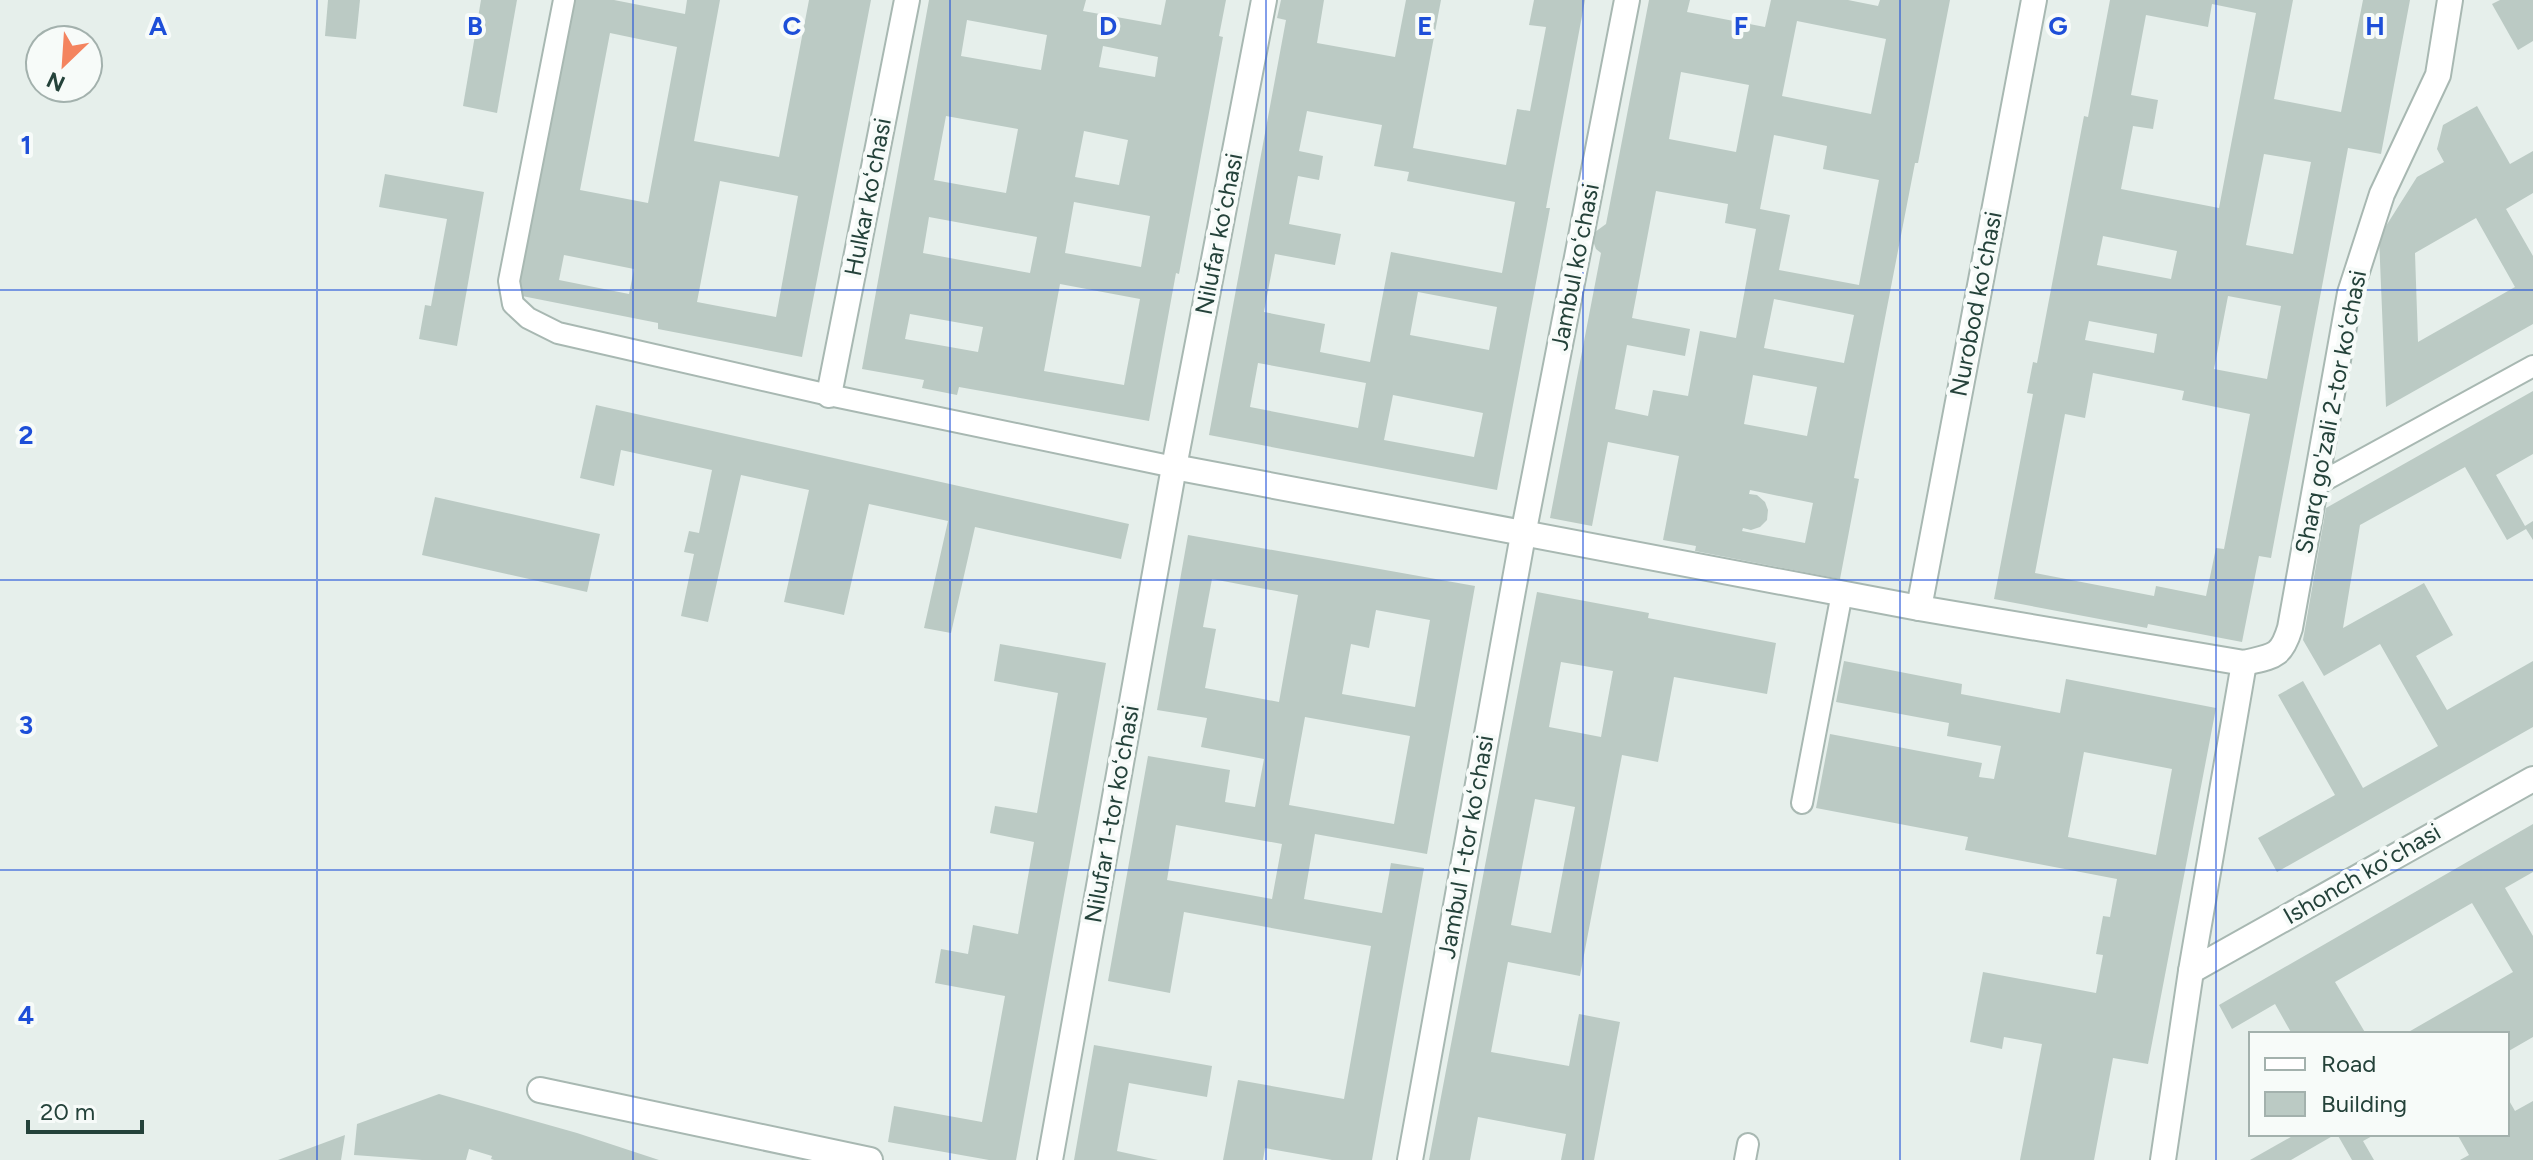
<svg xmlns="http://www.w3.org/2000/svg" width="2533" height="1160" viewBox="0 0 2533 1160" font-family="Figtree,sans-serif">
  <style>
    .building { fill: #bbcac4; fill-rule: evenodd }
    .lines { fill: none; stroke-linecap: round; stroke-linejoin: round }
    .lane-casing { stroke: #a8b8b2; stroke-width: 24 }
    .street-casing { stroke: #a8b8b2; stroke-width: 28 }
    .lane { stroke: #fff; stroke-width: 20 }
    .street { stroke: #fff; stroke-width: 24 }
    .grid { fill: none; stroke: #1d4ed8; stroke-width: 2; stroke-opacity: 0.55 }
    .labels { text-anchor: middle; stroke-width: 8; stroke-linejoin: round; paint-order: stroke }
    .street-label { font-size: 24px; fill: #24423a; stroke: #f7fbf9 }
    .grid-label { font-size: 26px; text-anchor: middle; font-weight: bold; fill: #1d4ed8; stroke: #f7fbf9; stroke-width: 8; stroke-linejoin: round; paint-order: stroke }
  </style>
  <rect width="100%" height="100%" fill="#e6efeb"/>
  <g class="building">
    <polygon points="328,0 360,0 356,39 325,36"/>
    <polygon points="481,0 517,0 497,113 463,106"/>
    <path d="M573 0H614L685 14 687 0H720L694 141 779 157 809 0H871L802 357 658 329V323L517 295ZM610 33 677 47 648 203 580 190ZM720 181 798 196 776 317 697 302ZM564 255 634 269 629 294 559 280Z"/>
    <path d="M929 0H1086L1083 11 1161 25 1166 0H1226L1219 36 1223 37 1193 199 1179 274 1176 273 1149 421 959 387 957 395 922 388 924 380 862 369ZM967 20 1047 35 1041 70 961 56ZM1103 46 1158 57 1155 77 1099 67ZM946 116 1018 129 1006 193 934 180ZM1084 131 1128 140 1119 185 1075 177ZM1074 202 1150 216 1141 267 1065 253ZM929 217 1037 237 1030 273 923 253ZM1060 284 1140 299 1124 385 1044 371ZM910 314 983 327 978 352 905 339Z"/>
    <path d="M1281 0H1324L1317 43 1395 57 1406 0H1441L1413 148 1506 165 1517 109 1530 111 1546 27 1529 25 1534 0H1585L1546 208H1550L1497 490 1209 435 1286 20 1277 18ZM1307 111 1382 125 1374 166 1409 172 1407 181 1515 202 1502 273 1391 252 1370 362 1320 352 1325 324 1264 312 1275 254 1335 265 1341 234 1289 224 1298 176 1319 180 1323 156 1299 151ZM1418 292 1497 307 1489 350 1410 335ZM1258 363 1366 383 1358 428 1250 407ZM1393 395 1483 413 1474 457 1384 440Z"/>
    <path d="M1649 0H1690L1687 12 1765 27 1771 0H1848L1878 6 1880 0H1950L1918 163H1915L1854 478 1859 479 1840 579 1695 551 1696 546 1663 540 1679 456 1608 442 1592 526 1550 518 1601 253 1596 249 1593 241 1595 232 1606 224ZM1797 21 1886 39 1871 114 1782 96ZM1681 72 1749 85 1736 152 1669 139ZM1774 135 1827 146 1823 169 1879 180 1859 285 1779 270 1790 215 1760 209ZM1656 191 1728 204 1725 223 1756 229 1736 338 1700 331 1688 396 1653 390 1648 416 1615 409 1627 345 1685 356 1690 329 1632 318ZM1774 299 1854 315 1844 363 1764 348ZM1753 375 1817 387 1807 436 1744 424ZM1750 490 1813 503 1805 543 1742 531 1743 528 1751 530 1760 527 1767 520 1768 510 1765 502 1757 495 1749 494Z"/>
    <path d="M2110 0H2293L2274 99 2341 112 2363 0H2410L2381 154 2348 148 2271 558 2259 556 2242 642 2148 624 2147 628 1994 599 2033 394 2027 393 2033 362 2037 363 2084 116 2088 117ZM2212 4 2256 13 2219 208 2121 189 2133 126 2153 129 2158 100 2131 95 2146 15 2208 27ZM2264 154 2311 162 2293 254 2246 245ZM2103 236 2177 251 2171 279 2097 265ZM2228 296 2281 306 2267 379 2214 369ZM2089 321 2157 334 2154 353 2085 340ZM2093 373 2184 391 2182 400 2250 414 2224 549 2216 548 2206 596 2156 586 2154 596 2035 573 2065 414 2085 418Z"/>
    <polygon points="2500,0 2533,0 2533,41 2518,50 2492,4"/>
    <path d="M2477 106 2510 164 2533 151V193L2506 209 2533 256V324L2386 407 2379 237 2417 177 2444 162 2437 149 2443 125ZM2476 218 2515 287 2418 342 2415 253Z"/>
    <polygon points="385,174 484,192 457,346 419,339 425,305 431,306 447,219 379,207"/>
    <polygon points="2533,391 2533,454 2496,475 2525,526 2533,521 2533,540 2526,529 2507,540 2465,467 2360,525 2343,628 2424,583 2453,635 2416,656 2447,710 2533,661 2533,727 2277,872 2258,838 2335,795 2278,695 2303,681 2363,788 2438,746 2380,644 2324,676 2303,640 2326,508"/>
    <polygon points="596,405 1129,524 1121,559 975,527 951,633 924,628 948,521 869,504 844,615 822,610 784,602 809,490 741,475 708,622 681,616 694,554 684,552 689,531 699,533 712,470 621,450 614,486 580,478"/>
    <polygon points="435,497 600,534 587,592 422,555"/>
    <path d="M1188 535 1475 586 1427 854 1315 834 1304 899 1382 913 1391 863 1424 868 1372 1160H1332L1265 1148 1263 1160H1223L1238 1080 1344 1099 1371 946 1184 912 1170 993 1108 981 1148 756 1230 770 1225 802 1255 807 1264 759 1201 747 1207 718 1157 710ZM1212 579 1298 595 1279 702 1205 688 1216 629 1203 627ZM1376 610 1430 620 1415 707 1342 694 1351 644 1369 648ZM1305 717 1410 736 1394 824 1289 805ZM1176 825 1282 844 1272 899 1167 880Z"/>
    <path d="M1537 592 1649 613 1648 618 1776 643 1767 694 1674 677 1658 762 1622 755 1580 976 1508 962 1491 1052 1569 1066 1579 1014 1620 1022 1594 1160H1561L1566 1134 1478 1117 1470 1160H1429ZM1561 662 1613 671 1601 737 1549 727ZM1535 799 1575 807 1551 933 1511 925Z"/>
    <polygon points="1000,644 1106,663 1016,1160 989,1160 888,1142 894,1106 982,1122 1005,996 935,983 941,949 968,954 973,925 1018,934 1034,842 990,833 995,806 1037,813 1058,693 994,681"/>
    <path d="M1844 661 1962 684 1961 694 2060 713 2066 679 2216 708 2148 1064 2113 1058 2094 1160H2020L2042 1044 2004 1037 2002 1049 1970 1042 1983 972 2096 993 2103 955 2096 954 2103 916 2110 917 2117 879 1965 850 1968 837 1816 808 1830 734 1982 763 1979 777 1994 779 2001 746 1947 736 1949 723 1836 702ZM2084 752 2172 769 2156 855 2068 837Z"/>
    <polygon points="2533,824 2533,872 2505,888 2533,936 2533,1037 2507,1052 2507,1034 2405,1034 2513,972 2472,903 2335,982 2366,1034 2292,1034 2275,1004 2232,1029 2219,1005"/>
    <polygon points="1094,1045 1212,1066 1207,1097 1129,1083 1117,1151 1158,1160 1074,1160"/>
    <polygon points="439,1094 577,1133 659,1160 494,1160 491,1159 492,1156 469,1149 466,1160 422,1160 354,1155 357,1124"/>
    <polygon points="2507,1097 2515,1111 2533,1101 2533,1160 2460,1160 2469,1155 2457,1134 2507,1134"/>
    <polygon points="2296,1134 2336,1134 2291,1160 2250,1160"/>
    <polygon points="2337,1134 2376,1134 2363,1141 2374,1160 2352,1160"/>
    <polygon points="345,1135 341,1160 278,1160"/>
  </g>
  <g class="lines">
    <g class="lane-casing">
      <g id="lane">
        <polyline points="564,0 509,281 513,304 528,318 558,333 829,395 1174,467"/>
        <polyline points="2316,485 2533,366"/>
        <polyline points="1802,803 1842,593"/>
        <polyline points="1745,1160 1748,1144"/>
      </g>
    </g>
    <g class="street-casing">
      <g id="street">
        <polyline points="829,395 907,0"/>
        <path d="M1174 467 1919 608 2244 663C2273 656 2281 658 2290 628L2350 293 2382 194 2438 75 2450 0"/>
        <polyline points="1919,608 2034,0"/>
        <polyline points="2191,971 2533,779"/>
        <polyline points="540,1090 870,1160"/>
        <polyline points="1050,1160 1174,467 1264,0"/>
        <polyline points="1410,1160 1523,535 1627,0"/>
        <polyline points="2163,1160 2191,971 2244,663"/>
      </g>
    </g>
    <use href="#lane" class="lane"/>
    <use href="#street" class="street"/>
  </g>
  <path class="grid" d="M317 0V1160M633 0V1160M950 0V1160M1266 0V1160M1583 0V1160M1900 0V1160M2216 0V1160M0 290H2533M0 580H2533M0 870H2533"/>
  <g class="labels">
    <g class="street-label">
      <text transform="translate(868 197) rotate(-79)" y="8">Hulkar koʻchasi</text>
      <text transform="translate(1219 234) rotate(-79)" y="8">Nilufar koʻchasi</text>
      <text transform="translate(1575 267) rotate(-79)" y="8">Jambul koʻchasi</text>
      <text transform="translate(1976 304) rotate(-79)" y="8">Nurobod koʻchasi</text>
      <text transform="translate(2331 412) rotate(-79)" y="8">Sharq go'zali 2-tor koʻchasi</text>
      <text transform="translate(1112 814) rotate(-80)" y="8">Nilufar 1-tor koʻchasi</text>
      <text transform="translate(1466 847) rotate(-80)" y="8">Jambul 1-tor koʻchasi</text>
      <text transform="translate(2362 874) rotate(-30)" y="8">Ishonch koʻchasi</text>
    </g>
  </g>
  <g class="grid-label">
    <text x="158" y="35">A</text>
    <text x="475" y="35">B</text>
    <text x="792" y="35">C</text>
    <text x="1108" y="35">D</text>
    <text x="1425" y="35">E</text>
    <text x="1741" y="35">F</text>
    <text x="2058" y="35">G</text>
    <text x="2375" y="35">H</text>
    <text x="26" y="154">1</text>
    <text x="26" y="444">2</text>
    <text x="26" y="734">3</text>
    <text x="26" y="1024">4</text>
  </g>
  <rect x="2249" y="1032" width="260" height="104" fill="#f7fbf9" stroke="#a3b1ad" stroke-width="2"/>
  <rect x="2265" y="1058" width="40" height="12" fill="#ffffff" stroke="#a3b1ad" stroke-width="2"/>
  <text x="2321" y="1072" font-size="24" fill="#24423a">Road</text>
  <rect x="2265" y="1092" width="40" height="24" fill="#bbcac4" stroke="#a3b1ad" stroke-width="2"/>
  <text x="2321" y="1112" font-size="24" fill="#24423a">Building</text>
  <g transform="translate(64 64) rotate(205)"><circle r="38" fill="#f7fbf9" stroke="#a3b1ad" stroke-width="2"/>
  <path d="M0-6L14 30L0 20L-14 30Z" fill="#f4845f"/>
  <text y="-12" font-size="22" font-weight="bold" text-anchor="middle" fill="#24423a">N</text>
  </g>
  <path d="M28 1120v12h114v-12" fill="none" stroke="#24423a" stroke-width="4"/>
  <text x="40" y="1120" font-size="24" fill="#24423a" stroke="#f7fbf9" stroke-width="6" paint-order="stroke">20 m</text>
</svg>
